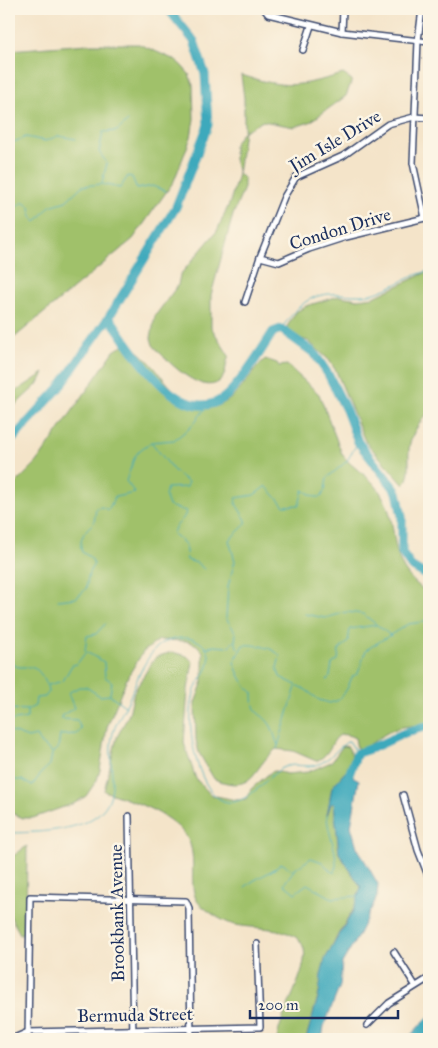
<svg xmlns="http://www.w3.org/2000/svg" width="438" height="1048" viewBox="0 0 438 1048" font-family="'IM FELL Great Primer',serif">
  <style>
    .green { fill: #a0c16a; stroke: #5e7864 }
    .water { fill: #3da9bc; stroke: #2c6c8d }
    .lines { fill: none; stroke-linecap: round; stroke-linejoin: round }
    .stream { stroke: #3da9bc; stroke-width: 1 }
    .river { stroke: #3da9bc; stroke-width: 9 }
    .minor-casing { stroke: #3c4a6e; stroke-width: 8 }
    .minor { stroke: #fff; stroke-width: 5 }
    .labels { text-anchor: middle; stroke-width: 5; stroke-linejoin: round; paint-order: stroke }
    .street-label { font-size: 18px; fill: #1b2f5e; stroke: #fcf5e5 }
  </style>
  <rect width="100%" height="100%" fill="#fcf5e5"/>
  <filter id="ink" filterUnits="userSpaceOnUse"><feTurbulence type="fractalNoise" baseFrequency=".02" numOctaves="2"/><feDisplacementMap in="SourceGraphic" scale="10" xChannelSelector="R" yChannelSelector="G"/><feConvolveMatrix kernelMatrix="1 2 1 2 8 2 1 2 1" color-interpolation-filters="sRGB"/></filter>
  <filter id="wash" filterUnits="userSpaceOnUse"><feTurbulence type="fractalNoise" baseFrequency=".0096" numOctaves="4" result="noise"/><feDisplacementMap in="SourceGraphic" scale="20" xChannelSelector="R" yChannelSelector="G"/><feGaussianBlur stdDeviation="1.12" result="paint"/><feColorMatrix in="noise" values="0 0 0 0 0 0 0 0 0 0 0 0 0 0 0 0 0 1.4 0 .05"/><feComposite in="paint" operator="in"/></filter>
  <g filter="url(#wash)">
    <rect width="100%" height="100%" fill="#f4e4c9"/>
    <g class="green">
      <polygon points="88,44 139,44 175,60 181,65 189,74 193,85 194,119 191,137 174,181 133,239 9,342 9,50"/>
      <path d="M343 74 352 80 346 96 310 122 294 127 263 121 244 131 238 174 244 178V188L233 215 211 295V327L229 356C225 363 227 375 220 381 201 397 164 358 153 345L151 338 155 316 178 285 180 275 217 231 230 202 238 174 234 159V144L244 130V98L241 75C288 89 296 87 343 74Z"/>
      <path d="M429 271V412C421 420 409 437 409 450 408 462 412 474 404 485L365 441 336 371 329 360 308 341 283 333 296 312 306 306 339 296 358 299 374 297Z"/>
      <path d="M125 344C159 353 180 432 227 401 244 390 250 372 265 359L277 363 279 366 287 365 319 394 342 454C352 469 371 476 380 492 404 529 381 563 429 593V726C395 724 389 731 362 750L357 749 355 738C329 725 337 753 316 761L293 751 276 749C251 769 255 795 214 779L199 753 196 740 195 703 203 681V652L197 645 187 641 159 640 143 652 128 676 107 727 100 770 97 780 86 796 75 803 33 818H23L9 812V490L37 462 114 351Z"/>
      <polygon points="44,373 39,383 9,411 9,396"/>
      <path d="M172 652 187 656 193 662 188 689 184 743 196 779 211 795 236 800 246 799 251 789 271 772 275 771 287 774 308 772 331 762 343 746 348 747 352 755 348 769 332 787 328 813 331 804 334 803 339 853 361 887 357 904 337 936 321 975V986L306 1039H277C280 1014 309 970 304 949 298 924 251 930 232 924 222 921 212 914 203 907 183 893 201 858 186 836 168 811 131 801 104 791L117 737 129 714 134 692 152 662 156 657Z"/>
      <polygon points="27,846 26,933 20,934 9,914 9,859"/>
    </g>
    <g class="water">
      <polygon points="345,772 359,780 351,826 357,847 378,884 377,897 358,936 342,963 340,986 324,1026 322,1039 306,1039 319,994 321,975 325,959 353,911 361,887 339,853 334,803 331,804 327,815 332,787"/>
      <polygon points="429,1016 429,1039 407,1039"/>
    </g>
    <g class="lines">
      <g class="stream">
        <polyline points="9,144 26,137 45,141 58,136 76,139"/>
        <polyline points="102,183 107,163 99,152 103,132 117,131 128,121"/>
        <polyline points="9,208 17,206 24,202 30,206 31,217 36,222 50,206 66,201 82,186 102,184 120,188 128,176 132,177 137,189 152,186 166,191"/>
        <polyline points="9,229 9,232"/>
        <path d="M281 329C298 306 309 292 340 294 352 295 364 296 375 293 394 287 410 275 429 271"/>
        <path d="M152 443 174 471 188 482 187 487 167 488 165 495 169 506 186 511C185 521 174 524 173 534L185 544 187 560 197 563 204 569"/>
        <path d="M58 600 76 598 86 589 89 572 94 564 91 558 82 552C78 540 85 529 94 523L96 508 102 507 108 510 115 497 135 493 126 481 135 456 140 450 151 442 174 440 190 428 208 405"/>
        <polyline points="305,614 325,618 347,612 363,614 391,636"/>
        <polyline points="206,648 213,646 228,647 234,641"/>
        <polyline points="238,649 235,641 236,633 226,618 228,586 235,561 229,540 246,524 246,520 236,504 236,498 254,495 266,486 284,506 299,505 303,490 315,497 321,497 325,490 327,478 347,461 358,442"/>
        <path d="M9 650 13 665 19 667H34C42 674 48 683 48 693L45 697 36 698 35 706 27 710 9 709"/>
        <polyline points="85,651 87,636 96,634 105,624"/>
        <polyline points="86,652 104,662 105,677 112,682 110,694"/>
        <polyline points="327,680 330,676 332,664 338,660 339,650 348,642 350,629 376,625"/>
        <polyline points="48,685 63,681 72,665 77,664 85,653"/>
        <polyline points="9,721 27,718 27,710"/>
        <polyline points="9,731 28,738 36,736 41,744 52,752"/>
        <path d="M278 745C275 739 274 732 271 726 260 709 253 719 253 693 243 685 238 674 234 662L243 645C253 644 274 647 280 656L277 668 280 677 306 690 319 700 330 703 339 700 347 689 352 677 358 673 366 650 408 624 429 621"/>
        <polyline points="277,749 296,687"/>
        <polyline points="52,753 58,749 60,735 77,734 81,729 77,720 62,719 61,716 74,708 68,693 79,687 86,687 100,696 110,695 126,707"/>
        <polyline points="9,780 22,780 32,786 42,772 50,765 52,754"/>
        <path d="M327 815C327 834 340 854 335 872H332L322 862 311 858 294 870 284 884 295 893 307 884 332 898 358 896"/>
        <path d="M9 833C41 832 110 833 112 786 113 768 108 752 113 733 117 719 127 706 132 692 137 678 148 653 161 644 176 635 203 634 209 655 212 670 197 680 194 693 191 704 190 719 191 730 192 751 205 806 233 802 252 799 266 778 282 768 293 762 305 768 316 765 330 761 337 747 349 741L357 753"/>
        <path d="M245 887C257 876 270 875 281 863L293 870"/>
      </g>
      <g class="river">
        <path d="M109 317C131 347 177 428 222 399 238 389 262 349 273 332L281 329 314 353 328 374 346 410 358 442 397 492 402 516V553L411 566 429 577"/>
        <polyline points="9,443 59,388 109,317 176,207 208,125 205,74 194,41 168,9"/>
        <path d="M346 783 357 753C384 746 400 731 429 726"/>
      </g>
    </g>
  </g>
  <g filter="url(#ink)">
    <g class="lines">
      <g class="minor-casing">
        <g id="minor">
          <polyline points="264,9 268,14 342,32 429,42"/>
          <polyline points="422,9 418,41 413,163 425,218"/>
          <polyline points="342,32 343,9"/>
          <polyline points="303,50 311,26"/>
          <polyline points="260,257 279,262 309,249 346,237 429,217"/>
          <polyline points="245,302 260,257 284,197 296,177 343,156 388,124 414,117 429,118"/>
          <polyline points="403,795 418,850 429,878"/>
          <polyline points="129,816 133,1039"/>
          <polyline points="394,952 415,985"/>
          <polyline points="367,1025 389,1003 429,978"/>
          <polyline points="12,1039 28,1032 260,1027 257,944"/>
          <polyline points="28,1039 30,897 186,901 189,908 191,1039"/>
        </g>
      </g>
      <use href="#minor" class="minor"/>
    </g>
  </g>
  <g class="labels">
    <g class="street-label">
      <text transform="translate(335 141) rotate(-31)" y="6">Jim Isle Drive</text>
      <text transform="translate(340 229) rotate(-17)" y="6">Condon Drive</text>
      <text transform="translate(117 913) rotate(-91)" y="6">Brookbank Avenue</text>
      <text transform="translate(135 1015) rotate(-1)" y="6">Bermuda Street</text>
    </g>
  </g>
  <rect width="438" height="1048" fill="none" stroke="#fcf5e5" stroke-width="30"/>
  <path d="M250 1010v8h148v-8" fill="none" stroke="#1b2f5e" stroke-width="2.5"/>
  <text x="258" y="1010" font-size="15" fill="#1b2f5e" stroke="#fcf5e5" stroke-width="4" paint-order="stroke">200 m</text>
</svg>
